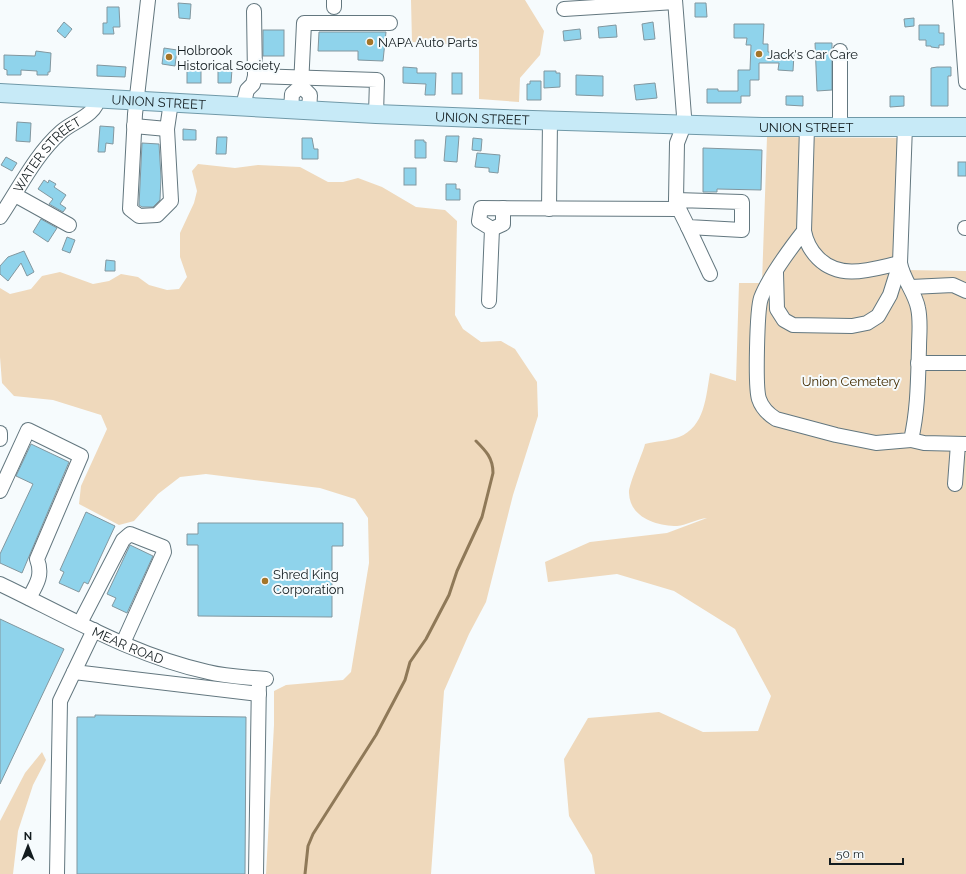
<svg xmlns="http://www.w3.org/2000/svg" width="966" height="874" viewBox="0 0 966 874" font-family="Raleway,sans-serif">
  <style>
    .green { fill: #efd9bc }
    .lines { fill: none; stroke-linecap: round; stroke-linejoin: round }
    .stream { stroke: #8f7958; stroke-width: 3 }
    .building { fill: #8fd3eb; stroke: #82979f }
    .minor-casing { stroke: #63777f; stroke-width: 16 }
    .major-casing { stroke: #7099a8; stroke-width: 20 }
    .minor { stroke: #fff; stroke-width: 14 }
    .major { stroke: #c7eaf7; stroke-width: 18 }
    .poi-dot { fill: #a47528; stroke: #f6fbfd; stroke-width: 1.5 }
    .labels { text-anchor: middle; stroke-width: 4; stroke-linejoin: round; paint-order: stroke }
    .poi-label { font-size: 13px; fill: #131c1f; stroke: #f6fbfd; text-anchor: start }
    .street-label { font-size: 13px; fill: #131c1f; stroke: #f6fbfd }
    .park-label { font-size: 13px; fill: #422b01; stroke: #f6fbfd }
  </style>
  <rect width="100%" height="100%" fill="#f6fbfd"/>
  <g class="green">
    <polygon points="411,0 525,0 544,31 540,55 520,78 519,102 479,99 479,46 412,42"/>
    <path d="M767 137 910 138 906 270 966 271V874H595L592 855 569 816 564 759 588 718 659 712 703 732 758 731 771 696 735 629 674 591 617 574 548 582 545 562 590 542 667 533 707 518C697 519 687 525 677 526 657 526 630 518 629 493 628 486 643 453 645 444 656 441 669 441 679 437 705 427 706 396 710 373L736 381 739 283H762Z"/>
    <polygon points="198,164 235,168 258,165 300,167 328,182 343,182 358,178 382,187 416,207 445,210 457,221 455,315 463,329 481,342 501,341 515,349 537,382 538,416 513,495 486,602 469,634 444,691 431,874 266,874 274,725 274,691 286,685 343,680 351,672 369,563 368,518 355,499 320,488 206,474 180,477 158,494 134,521 119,525 79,504 81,486 107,429 101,415 53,400 14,396 2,383 0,357 0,288 10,294 31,289 42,276 60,272 93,284 109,281 121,274 138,277 149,285 167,290 179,289 187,277 180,257 180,233 194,203 197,191 192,171"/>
    <polygon points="42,752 46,760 33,785 18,831 13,874 0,874 0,821 25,773"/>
  </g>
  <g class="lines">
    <path class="stream" d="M305 874 308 846 313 834 376 735 405 680 410 662 426 639 449 595 457 571 482 517 493 473C493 458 486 451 476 441"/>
  </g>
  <g class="building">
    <polygon points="178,3 191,4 190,19 179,18"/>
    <polygon points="695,3 706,3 707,17 695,17"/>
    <polygon points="107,7 119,7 120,27 113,27 114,34 103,34 103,23 107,23"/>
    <polygon points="914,18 914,26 905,27 904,19"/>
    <polygon points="64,22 72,29 65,38 57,31"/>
    <polygon points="653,22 655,39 644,40 642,24"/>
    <polygon points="734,24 764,24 763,44 768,44 768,52 794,54 793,71 778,70 779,63 759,63 759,80 750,80 750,96 741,96 741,103 707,103 707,89 718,89 718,91 738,91 738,70 750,70 751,45 746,45 747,38 734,38"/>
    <polygon points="616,25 617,37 599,38 598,27"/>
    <polygon points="919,25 939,25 939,33 944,33 944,45 939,45 939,48 931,47 931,46 926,46 926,40 919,40"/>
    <polygon points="580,29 581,39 564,41 563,31"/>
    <rect x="263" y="30" width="21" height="26"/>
    <polygon points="319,32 386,32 383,61 358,60 358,51 318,51"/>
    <polygon points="815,43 832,43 832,90 817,91"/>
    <polygon points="164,48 177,50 175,66 162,64"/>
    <polygon points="36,51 51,53 50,72 48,72 48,75 37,75 37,71 21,70 21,75 7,75 7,70 4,69 4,55 35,56"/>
    <polygon points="97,65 126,67 125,77 97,76"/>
    <polygon points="403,67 417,68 417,73 436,73 435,95 425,95 426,84 403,83"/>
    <polygon points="937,67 951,67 951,76 948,76 948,106 931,106 931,68"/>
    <polygon points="218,68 232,69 231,83 218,83"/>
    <rect x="187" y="70" width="14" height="13"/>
    <polygon points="544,71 556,71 556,73 560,73 560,87 544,88"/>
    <rect x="452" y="73" width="10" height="21"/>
    <polygon points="576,75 603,76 603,96 576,95"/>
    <polygon points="530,81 541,81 541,100 527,100 527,84 530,84"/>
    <polygon points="655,83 657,98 636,100 634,85"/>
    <polygon points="786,96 803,96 803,106 786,105"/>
    <polygon points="890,96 904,96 904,106 890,107"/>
    <polygon points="17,122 31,123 30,142 16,141"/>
    <polygon points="100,126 114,127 113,144 106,143 105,152 98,152"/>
    <polygon points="183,129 196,130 196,140 183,140"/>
    <polygon points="446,136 459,136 457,162 444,161"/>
    <polygon points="217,137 227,137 226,154 216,154"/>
    <polygon points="302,138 312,138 314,149 318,149 318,159 302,159"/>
    <polygon points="473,138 482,139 481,151 472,150"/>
    <polygon points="415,140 424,140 424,142 426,142 426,158 415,158"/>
    <polygon points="142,143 159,144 161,177 160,200 153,207 142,207 139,205"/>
    <polygon points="703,148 762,150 761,190 717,189 717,192 703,192"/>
    <polygon points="477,153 500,155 498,173 489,172 489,168 475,167"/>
    <polygon points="6,157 17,163 12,171 1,165"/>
    <rect x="958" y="162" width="8" height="14"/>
    <rect x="404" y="168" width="12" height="17"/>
    <polygon points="44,180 48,183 49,180 56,184 54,187 66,195 60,204 66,208 63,212 49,204 53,199 38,189"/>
    <polygon points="446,184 456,184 456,189 460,189 460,200 446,200"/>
    <polygon points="41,219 57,228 48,242 33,232"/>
    <polygon points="67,237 75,240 70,253 62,250"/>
    <polygon points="24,251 34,272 27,276 21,263 8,281 0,274 0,266 8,257"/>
    <polygon points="106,260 115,261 115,271 105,271"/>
    <polygon points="31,444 69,462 22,573 0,563 0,554 33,484 16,476"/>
    <polygon points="86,512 115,526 88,584 84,582 79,592 59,583 64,572 60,570"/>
    <polygon points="198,523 343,523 343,546 332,546 332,617 198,616 198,545 187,545 187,534 198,534"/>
    <polygon points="130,545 153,556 127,613 112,606 116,598 107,594"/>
    <polygon points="0,619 64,649 0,784"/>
    <polygon points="95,715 246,717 245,874 77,874 77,717 95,717"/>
  </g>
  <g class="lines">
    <g class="minor-casing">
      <g id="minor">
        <polyline points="148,0 135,114 130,209 139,216 157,215 171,201 167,129 171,102"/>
        <polyline points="960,0 966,82"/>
        <polyline points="334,7 334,0"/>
        <polyline points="564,9 675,2"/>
        <polyline points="840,51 840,126"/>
        <polyline points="255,76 377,80 376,114"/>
        <polyline points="243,106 247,90 253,84 255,76 254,11"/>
        <polyline points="291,110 292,94 301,86"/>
        <polyline points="309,111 310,95 301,86 304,23 390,23"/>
        <polyline points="134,126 167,129"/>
        <polyline points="15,195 69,225"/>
        <polyline points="676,200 742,202 742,230 688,227 679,209"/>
        <polyline points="549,209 550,120"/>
        <path id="s1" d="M0 217C19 189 35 155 61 132 73 121 96 116 98 98"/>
        <polyline points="688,227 710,274"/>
        <polyline points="965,228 966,228"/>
        <polyline points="492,229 503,224 503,208"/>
        <path d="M804 231C790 249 769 277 761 298 757 309 755 387 759 399 762 408 768 414 776 419L836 435 876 443 911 440C918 410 918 380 919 348 919 335 921 321 918 308 915 292 903 280 900 263 872 269 841 281 818 258 810 250 806 242 804 231L807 127"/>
        <polyline points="776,273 777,309 784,320 793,325 852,326 867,323 878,316 890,295 900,263 905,126"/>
        <polyline points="911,287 953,285 966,291"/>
        <polyline points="489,301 492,229 479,221 481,208 679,209 676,200 677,143 684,125 684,116 675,0"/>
        <polyline points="918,363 966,363"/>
        <polyline points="0,433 0,439"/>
        <polyline points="911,440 924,443 966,444"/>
        <polyline points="955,484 958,444"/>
        <path d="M0 491 28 430 81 456 37 559C43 575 37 584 29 598"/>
        <path id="s2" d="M0 584C67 616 134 656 208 672 227 677 246 677 266 679"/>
        <polyline points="80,623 123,540 130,534 163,547 164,552 123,643"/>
        <polyline points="74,672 259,694"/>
        <polyline points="57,874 60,701 94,630"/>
        <polyline points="256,874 259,679"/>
      </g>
    </g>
    <g class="major-casing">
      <g id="major">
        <path id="s3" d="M0 93 376 114 503 119 762 127H966"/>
      </g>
    </g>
    <use href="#minor" class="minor"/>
    <use href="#major" class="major"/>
  </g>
  <g class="poi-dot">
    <circle cx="370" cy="42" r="4"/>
    <circle cx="759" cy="54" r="4"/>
    <circle cx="169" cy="57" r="4"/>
    <circle cx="265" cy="581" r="4"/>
  </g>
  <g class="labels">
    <g class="poi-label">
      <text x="378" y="47">NAPA Auto Parts</text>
      <text x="177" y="55">Holbrook<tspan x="177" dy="15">Historical Society</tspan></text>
      <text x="767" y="59">Jack's Car Care</text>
      <text x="273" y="579">Shred King<tspan x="273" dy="15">Corporation</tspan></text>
    </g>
    <g class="street-label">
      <text dy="5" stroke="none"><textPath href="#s3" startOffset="159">UNION STREET</textPath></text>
      <text dy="5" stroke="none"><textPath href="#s3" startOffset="483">UNION STREET</textPath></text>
      <text dy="5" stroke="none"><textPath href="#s3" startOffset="807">UNION STREET</textPath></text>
      <text dy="5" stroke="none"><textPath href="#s1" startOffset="79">WATER STREET</textPath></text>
      <text dy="5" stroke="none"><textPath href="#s2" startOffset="142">MEAR ROAD</textPath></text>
    </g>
    <g class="park-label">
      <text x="851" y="386">Union Cemetery</text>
    </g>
  </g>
  <g transform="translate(28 846)" stroke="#f6fbfd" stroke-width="3" paint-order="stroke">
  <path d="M0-3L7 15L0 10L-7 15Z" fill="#131c1f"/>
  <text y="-6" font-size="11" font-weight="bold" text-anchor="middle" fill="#131c1f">N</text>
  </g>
  <path d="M830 858v6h73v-6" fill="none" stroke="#131c1f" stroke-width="2"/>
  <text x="836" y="858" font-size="12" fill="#131c1f" stroke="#f6fbfd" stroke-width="3" paint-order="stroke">50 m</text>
</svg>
